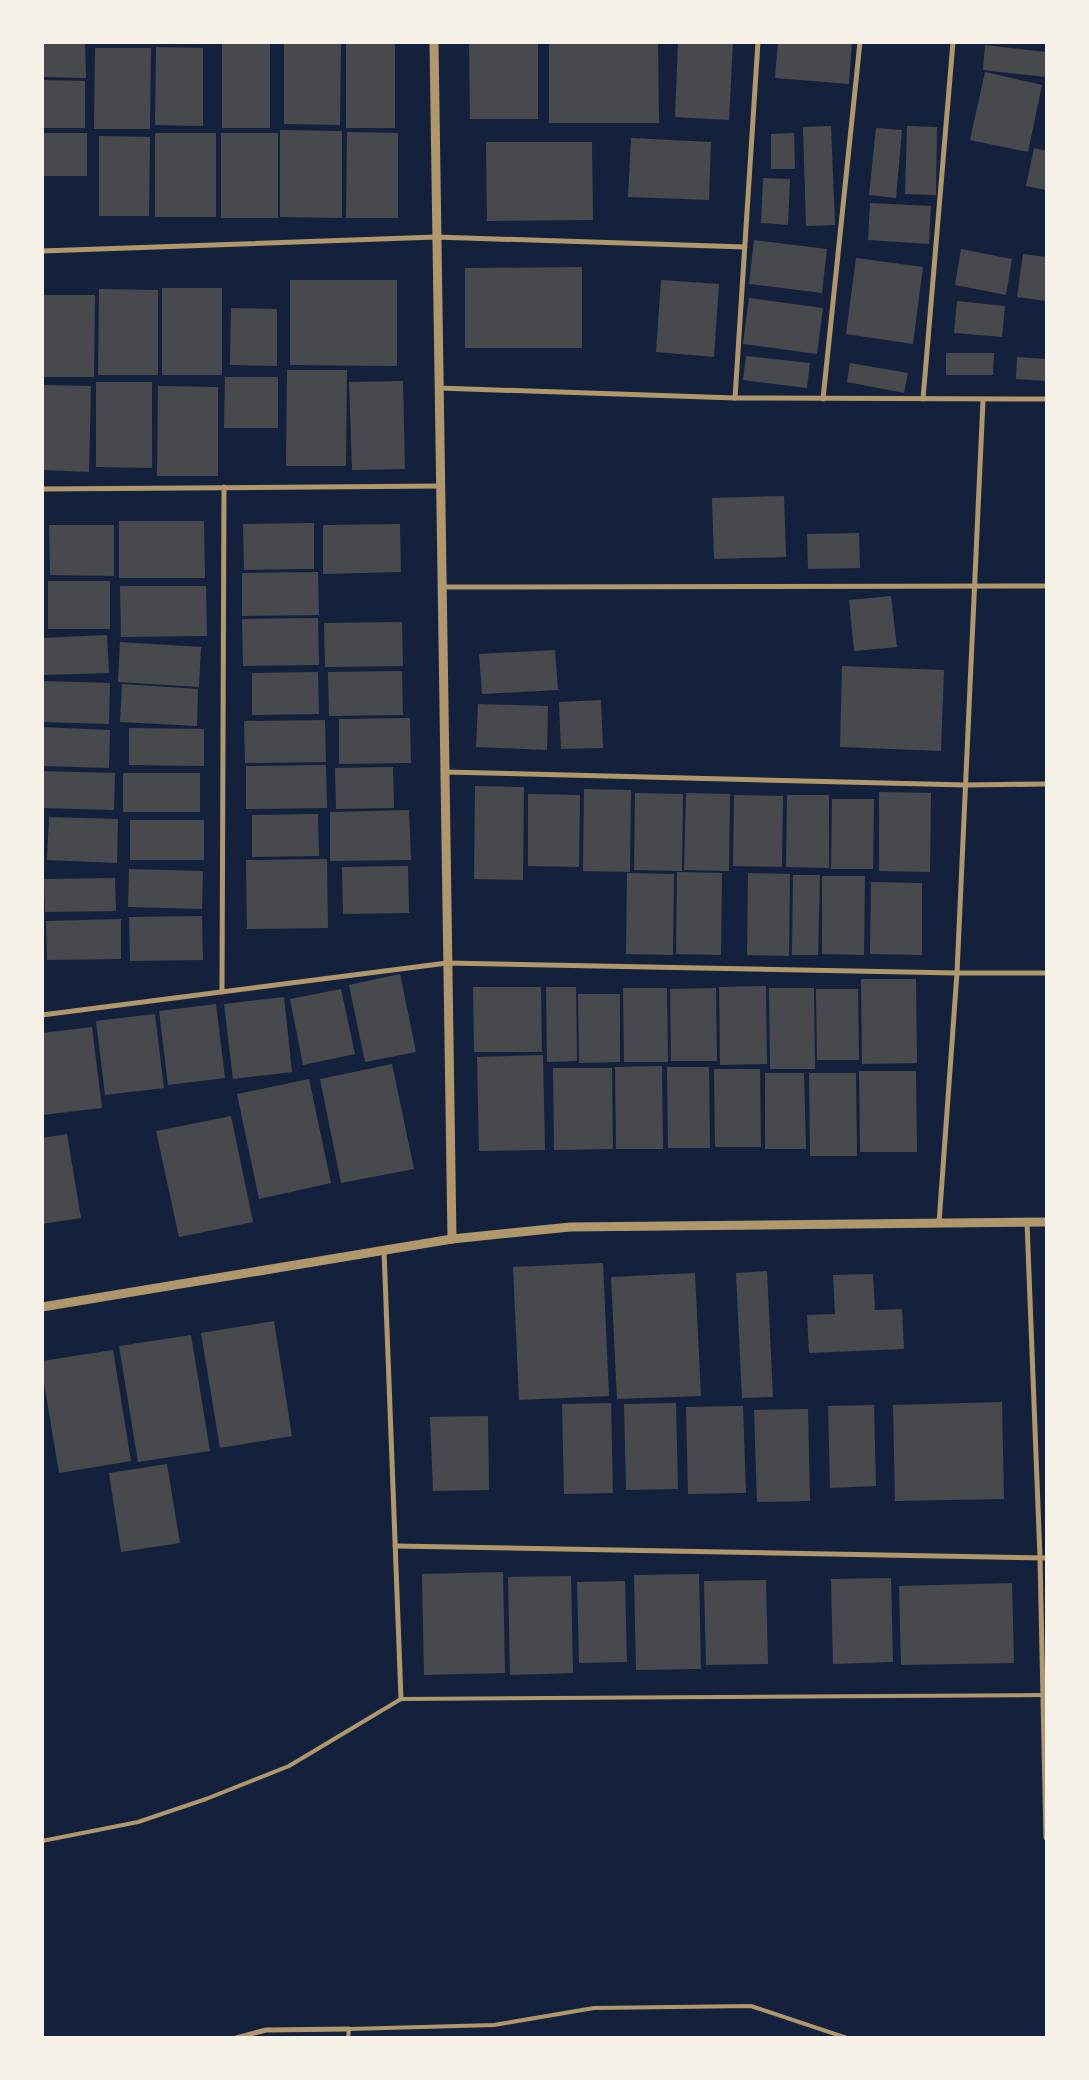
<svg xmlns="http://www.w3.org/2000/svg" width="1089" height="2080" viewBox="0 0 1089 2080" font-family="'Nunito Sans',sans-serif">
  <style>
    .building { fill: #48494c }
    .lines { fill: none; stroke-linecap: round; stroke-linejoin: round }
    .service { stroke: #b1986c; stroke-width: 4 }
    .minor { stroke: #b1986c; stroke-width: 5 }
    .tertiary { stroke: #b1986c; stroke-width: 9 }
  </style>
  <rect width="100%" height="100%" fill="#14213d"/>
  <g class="building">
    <polygon points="42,42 85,42 86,78 42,77"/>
    <polygon points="284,42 341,42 340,125 284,124"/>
    <rect x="346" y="42" width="49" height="86"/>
    <polygon points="469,42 538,42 538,119 470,119"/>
    <polygon points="549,42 658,42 659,123 549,123"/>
    <polygon points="678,42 733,42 729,120 675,117"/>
    <polygon points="778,42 852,42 849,84 775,78"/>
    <polygon points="222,43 270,44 270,128 222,128"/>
    <polygon points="985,45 1046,52 1046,77 983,70"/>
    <polygon points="156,47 203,48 203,126 155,125"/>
    <polygon points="95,48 151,48 150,129 94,129"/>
    <polygon points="985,72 1042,85 1028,152 970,140"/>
    <polygon points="42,80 85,81 85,128 42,128"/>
    <polygon points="831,126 835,225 806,226 803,127"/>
    <polygon points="907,126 937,127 936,195 905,194"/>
    <polygon points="876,128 902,130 896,198 869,195"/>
    <polygon points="280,130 342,131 342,218 280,217"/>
    <polygon points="347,132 398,133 398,218 346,218"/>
    <rect x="42" y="133" width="45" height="43"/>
    <rect x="155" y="133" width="61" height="84"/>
    <rect x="221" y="133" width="57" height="85"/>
    <polygon points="794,133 795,169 771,169 771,134"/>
    <polygon points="99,136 150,137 149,216 99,216"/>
    <polygon points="631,138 711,142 709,200 628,197"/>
    <polygon points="486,142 592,142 593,220 487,221"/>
    <polygon points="1034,148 1046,151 1046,190 1026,186"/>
    <polygon points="763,178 790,179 788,225 761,223"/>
    <polygon points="870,203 931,206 929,244 868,240"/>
    <polygon points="754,240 827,249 822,293 749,284"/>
    <polygon points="961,249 1012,259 1006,295 955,285"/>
    <polygon points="1023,254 1046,257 1046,301 1017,297"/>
    <polygon points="856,258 923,267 913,344 846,334"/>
    <polygon points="582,267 582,348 465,348 465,268"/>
    <polygon points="290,280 397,280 397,366 290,365"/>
    <polygon points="661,280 719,284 714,357 656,352"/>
    <rect x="162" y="288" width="60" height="87"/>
    <polygon points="99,289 158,290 158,375 98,375"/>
    <polygon points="42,295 95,295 94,377 42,377"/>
    <polygon points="749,298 823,308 817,354 743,344"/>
    <polygon points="957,301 1005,306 1002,337 954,333"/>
    <polygon points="231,308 277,309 277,366 230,365"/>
    <polygon points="946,353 994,353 993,375 946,375"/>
    <polygon points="746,356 810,363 807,388 743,380"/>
    <polygon points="1017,357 1046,359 1046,381 1016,379"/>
    <polygon points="850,363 908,373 904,393 847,382"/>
    <polygon points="287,370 347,370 346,466 286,466"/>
    <polygon points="225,377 278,377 278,428 224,428"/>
    <polygon points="403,381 405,469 352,470 349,382"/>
    <polygon points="96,382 152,382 152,468 96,467"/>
    <polygon points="42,385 91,386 89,472 42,470"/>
    <polygon points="158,386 218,387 218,476 157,476"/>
    <polygon points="784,496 786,557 714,559 712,498"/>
    <polygon points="119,521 204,521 205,578 119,578"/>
    <polygon points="314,523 314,569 244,570 243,524"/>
    <polygon points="400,524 401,572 323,574 323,525"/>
    <polygon points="49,525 114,525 114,576 50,575"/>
    <polygon points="859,533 860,568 808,569 807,534"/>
    <polygon points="318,572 319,615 242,616 242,573"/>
    <rect x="48" y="581" width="62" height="48"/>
    <polygon points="120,586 206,586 207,636 121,637"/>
    <polygon points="891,596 897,647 854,651 849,600"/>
    <polygon points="318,618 319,665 243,666 242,619"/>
    <polygon points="402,622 403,666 325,667 324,623"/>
    <polygon points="107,635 109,673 43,675 42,638"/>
    <polygon points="120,642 201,647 199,687 118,682"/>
    <polygon points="555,650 558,690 482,694 479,654"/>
    <polygon points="842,666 944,670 941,751 840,747"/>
    <polygon points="402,671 403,715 329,716 328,672"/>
    <polygon points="318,672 319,714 252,715 252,673"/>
    <polygon points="43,681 110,683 109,724 43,722"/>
    <polygon points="122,684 198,689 197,726 120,722"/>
    <polygon points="601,700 603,748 561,749 559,702"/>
    <polygon points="478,704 548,706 547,750 476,747"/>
    <polygon points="410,718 411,763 339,764 339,719"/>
    <polygon points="325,720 326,762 245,763 244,721"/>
    <polygon points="42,727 110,730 109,768 42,766"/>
    <polygon points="129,728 204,729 204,766 129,765"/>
    <polygon points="326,765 327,808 246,809 246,766"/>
    <polygon points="393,767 394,808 336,809 335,768"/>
    <polygon points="42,771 115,773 114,810 42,808"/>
    <rect x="123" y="773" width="77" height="39"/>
    <polygon points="475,786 524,787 523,880 474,879"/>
    <polygon points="584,789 631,790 630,872 583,871"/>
    <polygon points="879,792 931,793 930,872 879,871"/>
    <polygon points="635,793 683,794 682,871 634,870"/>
    <polygon points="686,793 730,794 729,871 684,870"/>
    <polygon points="528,794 580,795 579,867 528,866"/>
    <polygon points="734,795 783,796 782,867 733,866"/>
    <polygon points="787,795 829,795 829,868 786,867"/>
    <polygon points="832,799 874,799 873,869 831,869"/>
    <polygon points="409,810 411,860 330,861 330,812"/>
    <polygon points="318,814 319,856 252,857 252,815"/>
    <polygon points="49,817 118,819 117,863 47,860"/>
    <rect x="130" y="820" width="74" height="40"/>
    <polygon points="327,859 328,928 247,929 246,860"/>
    <polygon points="408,866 409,913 343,914 342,867"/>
    <polygon points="129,869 203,871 202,909 128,907"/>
    <polygon points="677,872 722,873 721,955 676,954"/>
    <polygon points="627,873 674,874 673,955 626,954"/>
    <polygon points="748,873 790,874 789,956 747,955"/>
    <polygon points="793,875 820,875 818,955 792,955"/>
    <polygon points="822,876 865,876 864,955 822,954"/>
    <polygon points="115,878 116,911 45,912 44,879"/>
    <polygon points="871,882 922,883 922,955 870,954"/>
    <polygon points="202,916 203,960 130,961 129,917"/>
    <polygon points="121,919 121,959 47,960 46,921"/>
    <polygon points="400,974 416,1052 365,1062 349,985"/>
    <polygon points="861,979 916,979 917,1063 862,1064"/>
    <polygon points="766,986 767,1064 720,1065 719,987"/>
    <polygon points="473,987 541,987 542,1052 474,1052"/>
    <polygon points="546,987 576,987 577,1061 547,1062"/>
    <polygon points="623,988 667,988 668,1062 624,1062"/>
    <polygon points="716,988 717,1061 671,1061 670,989"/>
    <polygon points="769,988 814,988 815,1069 770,1069"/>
    <polygon points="341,989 355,1054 303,1065 290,999"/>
    <polygon points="816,989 858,989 859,1060 817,1060"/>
    <polygon points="578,994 620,994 620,1062 579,1063"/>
    <polygon points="284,997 292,1072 233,1079 224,1004"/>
    <polygon points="216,1004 225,1078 168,1085 159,1011"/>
    <polygon points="155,1014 164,1088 105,1095 96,1021"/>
    <polygon points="92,1027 102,1108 42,1115 42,1033"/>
    <polygon points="543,1055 545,1150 479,1151 477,1057"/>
    <polygon points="392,1064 414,1169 341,1183 320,1079"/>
    <polygon points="662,1066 663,1149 616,1149 615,1067"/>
    <polygon points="667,1067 709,1067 710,1148 668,1148"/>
    <polygon points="553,1068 612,1068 613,1149 554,1150"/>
    <polygon points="714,1069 760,1069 761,1147 715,1147"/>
    <polygon points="859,1071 916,1071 917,1152 860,1152"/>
    <polygon points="765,1073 804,1073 806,1149 765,1149"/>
    <polygon points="809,1073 856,1073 857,1156 810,1156"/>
    <polygon points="309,1079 331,1183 259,1199 237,1094"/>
    <polygon points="231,1116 253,1222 179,1237 156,1131"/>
    <polygon points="67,1134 81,1218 42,1224 42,1138"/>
    <polygon points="603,1263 609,1396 519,1400 513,1267"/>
    <polygon points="767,1271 773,1397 742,1398 736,1273"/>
    <polygon points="695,1273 701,1396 617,1399 611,1277"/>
    <polygon points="873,1274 875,1310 902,1309 904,1349 809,1353 807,1315 835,1314 833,1275"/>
    <polygon points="274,1321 292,1436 220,1448 201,1333"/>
    <polygon points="191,1335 210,1451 138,1462 119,1346"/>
    <polygon points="113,1350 131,1461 59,1473 42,1371 42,1361"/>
    <polygon points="1002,1402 1004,1499 895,1501 893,1405"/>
    <polygon points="611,1403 613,1493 564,1494 562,1404"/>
    <polygon points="676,1403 678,1489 626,1490 624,1404"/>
    <polygon points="874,1405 876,1486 830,1488 828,1406"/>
    <polygon points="743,1406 746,1493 688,1494 686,1407"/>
    <polygon points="808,1409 810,1501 757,1502 754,1410"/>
    <polygon points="488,1416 489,1490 433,1491 430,1417"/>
    <polygon points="167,1464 180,1543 121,1552 109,1473"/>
    <polygon points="503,1572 505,1673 424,1675 422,1574"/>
    <polygon points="699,1574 701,1669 636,1670 634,1575"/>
    <polygon points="571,1576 573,1673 510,1675 508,1577"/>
    <polygon points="891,1578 893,1662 833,1664 831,1579"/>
    <polygon points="766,1580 768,1664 706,1665 704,1581"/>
    <polygon points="625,1581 627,1662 579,1663 577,1582"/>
    <polygon points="1012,1583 1014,1663 901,1665 899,1586"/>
  </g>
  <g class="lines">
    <g class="service">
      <polyline points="42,1841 138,1822 206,1799 289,1766 401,1699 1043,1695"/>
      <polyline points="348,2038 349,2029 494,2025 594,2008 751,2006 847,2038"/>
    </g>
    <g class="minor">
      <polyline points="42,251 436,237 745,247"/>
      <polyline points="439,388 735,398 1046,399"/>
      <polyline points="735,398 758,42"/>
      <polyline points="823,399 860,42"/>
      <polyline points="923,399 953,42"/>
      <polyline points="42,489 440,486"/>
      <polyline points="442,587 1046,586"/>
      <polyline points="445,772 966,785 1046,784"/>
      <polyline points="222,992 224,487"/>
      <polyline points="42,1015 447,963 957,973 1046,973"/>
      <polyline points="1027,1222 1040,1558 1046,1838"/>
      <polyline points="939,1223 957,973 983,400"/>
      <polyline points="384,1250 401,1699"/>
      <polyline points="395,1546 1046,1558"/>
      <polyline points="236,2038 266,2030 349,2029"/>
    </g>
    <g class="tertiary">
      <polyline points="434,42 452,1239"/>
      <polyline points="42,1307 452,1239 570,1227 1046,1222"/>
    </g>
  </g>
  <rect width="1089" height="2080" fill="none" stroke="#f6f1e7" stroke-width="88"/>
</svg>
